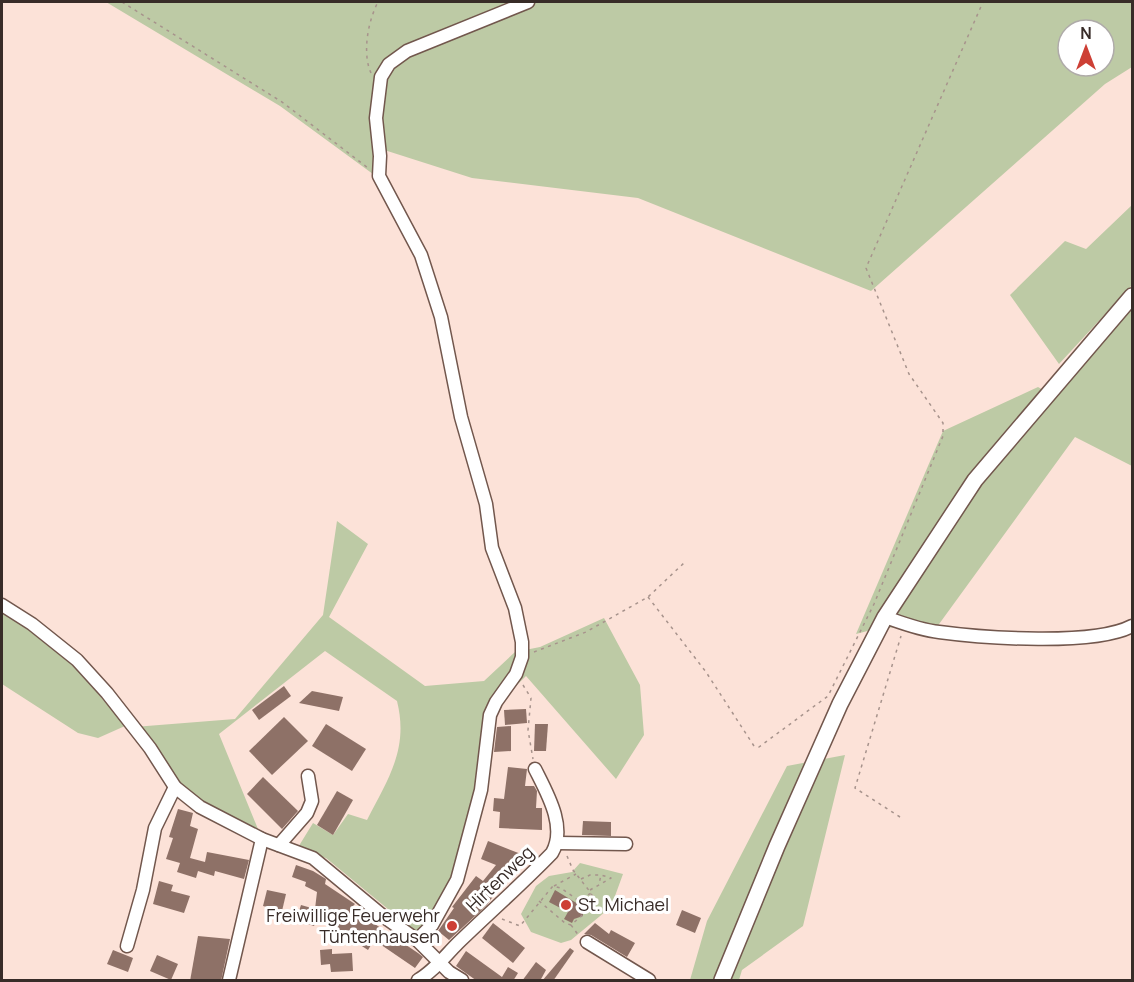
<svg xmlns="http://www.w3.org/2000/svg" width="1134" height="982" viewBox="0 0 1134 982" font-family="Manrope,sans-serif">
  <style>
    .green { fill: #bdcaa5; fill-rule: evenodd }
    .building { fill: #8e7167 }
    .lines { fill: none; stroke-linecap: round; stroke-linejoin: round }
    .minor-casing { stroke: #72574d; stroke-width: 15 }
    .major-casing { stroke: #72574d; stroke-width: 18 }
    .path { stroke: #a7938c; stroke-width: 1.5; stroke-dasharray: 3 4.5; stroke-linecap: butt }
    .minor { stroke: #fff; stroke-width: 12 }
    .major { stroke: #fff; stroke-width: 15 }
    .poi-dot { fill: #cd3f35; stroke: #fff; stroke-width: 2 }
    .labels { text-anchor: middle; stroke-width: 6; stroke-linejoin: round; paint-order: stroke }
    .street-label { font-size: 18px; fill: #382c28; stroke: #fff }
    .poi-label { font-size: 18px; fill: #382c28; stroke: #fff; text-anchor: start }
  </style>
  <rect width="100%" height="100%" fill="#fce2d8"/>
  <g class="green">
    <path d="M106 2H1132V67L1105 84 871 291 638 198 472 178 378 148 377 177 280 106ZM1068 30H1104V66H1068Z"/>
    <polygon points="1132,205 1132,285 1059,364 1010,295 1065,241 1086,249"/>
    <path d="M1132 307V466L1075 437 934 631C906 625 883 626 856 634L943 431 1038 387 1050 394Z"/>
    <path d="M337 521 368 544 329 617 425 686 484 681 515 652 540 647 604 618 640 685 644 735 616 779 526 676 499 703 451 878 432 921 417 933 326 858 297 849 313 823 333 835 348 814 367 820C388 779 409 749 397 701L325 651 219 734 260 834 186 802 134 727 235 719 323 615Z"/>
    <path d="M2 609C52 636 89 682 125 726L98 738 78 733 2 684Z"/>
    <polygon points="845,755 803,926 742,970 739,980 690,980 707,921 787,766"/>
    <polygon points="580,863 623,874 611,907 571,940 561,943 531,932 521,914 536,886 549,876 572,872"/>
  </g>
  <g class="building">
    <polygon points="284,686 291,696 259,720 252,710"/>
    <polygon points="312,691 343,697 339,711 299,703"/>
    <polygon points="526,709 527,723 505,725 504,710"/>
    <polygon points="284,717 308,741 272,775 249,751"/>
    <polygon points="326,724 366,749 352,771 312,746"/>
    <polygon points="535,724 548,724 546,751 534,751"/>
    <polygon points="511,726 511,751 494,752 497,727"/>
    <polygon points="508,767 527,769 525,786 534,786 537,791 536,808 542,808 542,830 499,828 500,812 493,811 494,798 504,799"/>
    <polygon points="263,777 298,811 282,829 247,794"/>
    <polygon points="337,791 353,800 333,835 317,825"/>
    <polygon points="178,809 193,813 190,826 198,829 190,858 205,862 207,852 249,860 244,879 215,871 214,876 198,871 196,878 177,872 180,863 166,859 173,838 169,837"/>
    <polygon points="583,821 611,822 611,836 582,835"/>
    <polygon points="488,841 521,854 524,850 534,853 524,862 521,860 514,878 506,875 493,890 496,892 487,905 449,940 438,931 454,908 452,907 476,876 483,881 496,865 481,859"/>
    <polygon points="296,865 313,871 326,879 325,884 355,904 351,908 418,953 423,957 415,968 374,940 368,950 351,939 351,942 319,913 314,926 296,920 301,905 315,909 317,892 305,886 306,882 292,877"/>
    <polygon points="159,881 173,885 171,891 190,896 184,913 153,904"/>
    <polygon points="267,890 286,894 282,911 263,906"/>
    <polygon points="555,890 583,907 583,916 574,919 572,923 564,919 568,912 549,902"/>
    <polygon points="682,910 701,918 695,933 676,925"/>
    <polygon points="493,923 525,948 513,963 482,938"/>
    <polygon points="595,923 609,934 611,930 635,943 627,957 591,935 584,934"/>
    <polygon points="198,936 230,939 221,981 190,981"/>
    <polygon points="570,948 574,951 553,981 542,981"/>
    <polygon points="332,949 332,954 352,953 353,971 331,972 330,964 321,965 320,950"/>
    <polygon points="113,950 133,958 128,972 107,964"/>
    <polygon points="466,951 502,977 508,967 518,973 513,981 477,981 456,966"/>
    <polygon points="157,955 178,964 171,980 150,971"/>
    <polygon points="536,962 546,970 540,981 522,981"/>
  </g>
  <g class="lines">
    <g class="minor-casing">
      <g id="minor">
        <polyline points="2,605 32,624 77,660 107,693 150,748 175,787 200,807 262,839 313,858 383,916 417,940 449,972 462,980"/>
        <path d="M885 617C902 623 920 630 939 632 984 638 1094 646 1132 626"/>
        <polyline points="558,843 626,844"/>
        <polyline points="279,845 307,813 312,801 308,776"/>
        <polyline points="417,940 432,925 457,880 481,790 490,715 496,702 516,674 522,657 522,642 515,608 492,548 486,504 461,417 441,317 421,255 379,176 380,156 376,118 381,77 389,64 407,51 528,2"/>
        <polyline points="587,942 649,980"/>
        <polyline points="127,946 143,890 155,828 175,787"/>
        <polyline points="229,980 262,839"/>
        <path d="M418 980C434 971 445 956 458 943 489 913 522 884 552 853 567 827 547 793 535 769"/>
      </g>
    </g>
    <g class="major-casing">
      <polyline id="major" points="722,980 777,846 840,704 885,617 975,480 1132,296"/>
    </g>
    <g class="path">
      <polyline points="122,2 282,102 368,168"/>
      <path d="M371 73C362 53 368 21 378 2"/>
      <polyline points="648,597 706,672 754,746 759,747 828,696 874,604 943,436 943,423 909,374 866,268 983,2"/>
      <polyline points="534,652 586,632 648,597 685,562"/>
      <polyline points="523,685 531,698 528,730 533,759"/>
      <polyline points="900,817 855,788 901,636"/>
      <polyline points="581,879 590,875 600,875"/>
      <polyline points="554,886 576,874"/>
      <polyline points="590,890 611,878 601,875 599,884"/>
      <polyline points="591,894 601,905"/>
      <polyline points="539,901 565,923 571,925 586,912 580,902"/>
      <polyline points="502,919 520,926 553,886 561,888 579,901 591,893 573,870 567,856"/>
      <polyline points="571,925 579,936"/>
    </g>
    <use href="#minor" class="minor"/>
    <use href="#major" class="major"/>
  </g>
  <g class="poi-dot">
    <circle cx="566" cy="905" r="6"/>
    <circle cx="452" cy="926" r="6"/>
  </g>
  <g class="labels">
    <g class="street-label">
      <text transform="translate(500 879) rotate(-44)" y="6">Hirtenweg</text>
    </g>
    <g class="poi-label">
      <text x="578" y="911">St. Michael</text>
      <text x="440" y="922" text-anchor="end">Freiwillige Feuerwehr<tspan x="440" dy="21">Tüntenhausen</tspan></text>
    </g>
  </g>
  <rect width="1134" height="982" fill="none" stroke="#382c28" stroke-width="6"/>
  <g transform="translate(1086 48)"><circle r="28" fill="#ffffff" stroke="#afaba9" stroke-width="1.5"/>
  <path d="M0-4.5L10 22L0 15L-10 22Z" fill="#cd3f35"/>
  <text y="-9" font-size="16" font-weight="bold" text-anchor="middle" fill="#382c28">N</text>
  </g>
</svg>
